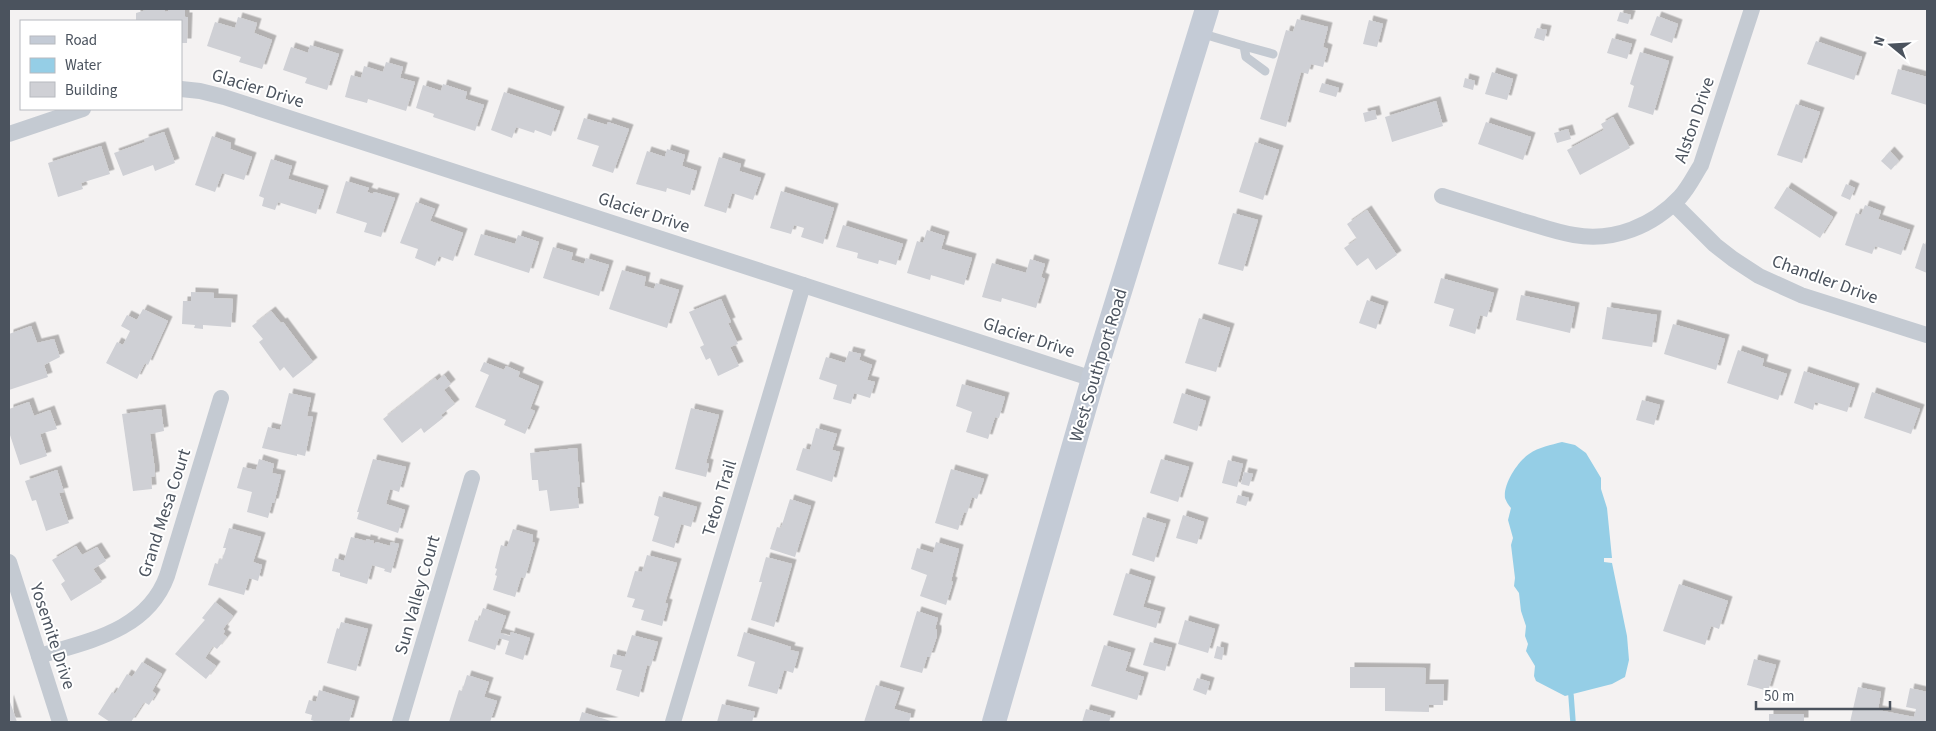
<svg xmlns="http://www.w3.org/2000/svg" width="1936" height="731" viewBox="0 0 1936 731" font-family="'Source Sans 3',sans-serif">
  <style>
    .water { fill: #95cee6 }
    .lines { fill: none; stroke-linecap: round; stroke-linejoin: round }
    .stream { stroke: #95cee6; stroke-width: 5.5 }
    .building { fill: #cfd0d5; filter: url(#shadow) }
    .service { stroke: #c4cad2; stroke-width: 9 }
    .minor { stroke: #c4cad2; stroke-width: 16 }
    .secondary { stroke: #c4cbd6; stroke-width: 24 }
    .labels { text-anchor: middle; stroke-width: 4; stroke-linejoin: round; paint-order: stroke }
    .street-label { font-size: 18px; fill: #4b535e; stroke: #fff }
  </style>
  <defs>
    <filter id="shadow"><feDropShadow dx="4.5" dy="-4.5" stdDeviation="0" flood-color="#0004"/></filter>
  </defs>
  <rect width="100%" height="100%" fill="#f4f2f2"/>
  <path class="water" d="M1562 442 1575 445 1586 453 1601 478V489L1607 508 1612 558H1604V562L1612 563 1627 636 1629 660 1625 677 1612 684 1565 696 1536 681 1534 676 1535 666 1526 651 1528 644 1525 636 1526 626 1521 611 1519 593 1514 586 1515 578 1511 545 1513 538 1508 520 1511 508C1509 506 1506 501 1505 498 1503 484 1518 461 1529 454 1539 447 1551 445 1562 442Z"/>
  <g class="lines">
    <polyline class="stream" points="1571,695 1573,722"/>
  </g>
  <g class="building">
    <polygon points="150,9 165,9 165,12 168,11 168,9 185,9 185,17 188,17 187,43 181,43 181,21 136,21 136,13"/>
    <polygon points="1620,12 1631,15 1628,24 1617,21"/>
    <polygon points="1657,16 1678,24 1672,43 1650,35"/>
    <polygon points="238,17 257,23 254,33 272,40 262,69 239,62 241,57 207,46 215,22 235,28"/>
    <polygon points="1297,19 1328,27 1323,47 1328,49 1323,67 1311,64 1308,74 1301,72 1286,127 1260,119 1286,30 1293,32"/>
    <polygon points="1369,20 1383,24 1377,47 1363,44"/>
    <polygon points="1537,28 1547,30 1544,41 1534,38"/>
    <polygon points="1612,38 1632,44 1627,59 1607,53"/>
    <polygon points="1816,41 1862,57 1854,80 1807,64"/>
    <polygon points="310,45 339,54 327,90 305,83 307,78 283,70 291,47 308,53"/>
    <polygon points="1640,52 1669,61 1653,115 1628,107 1634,86 1630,84"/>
    <polygon points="386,62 403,67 400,78 415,82 406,111 368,99 367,103 345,97 351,75 361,78 364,66 383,72"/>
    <polygon points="1898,69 1927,77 1927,105 1891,94"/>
    <polygon points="1492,72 1513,79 1507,100 1485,94"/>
    <polygon points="1465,78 1475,81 1473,90 1463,87"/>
    <polygon points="1322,83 1339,88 1336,97 1319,92"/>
    <polygon points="443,84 467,92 465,99 484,105 475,131 433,117 434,114 416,108 423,85 441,91"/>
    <polygon points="504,92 560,111 551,136 535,130 534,133 516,127 512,138 491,130"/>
    <polygon points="1436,101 1443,126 1392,142 1385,117"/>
    <polygon points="1796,104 1820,112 1802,163 1777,155"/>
    <polygon points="1375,110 1377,119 1365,122 1363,113"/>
    <polygon points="1613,117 1630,148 1580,175 1567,150 1604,130 1601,124"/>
    <polygon points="584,118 607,125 608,122 629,129 613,173 592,166 599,146 577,139"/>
    <polygon points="1486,122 1531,137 1523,160 1478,144"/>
    <polygon points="1568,129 1571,139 1557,143 1554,133"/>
    <polygon points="164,132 175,163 155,171 153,165 123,176 114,153 145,142 144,139"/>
    <polygon points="212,136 231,143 230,149 252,157 244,180 222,173 215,192 195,185"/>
    <polygon points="1255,142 1279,150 1263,200 1239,192"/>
    <polygon points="101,146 110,174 81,183 83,189 58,197 48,163"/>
    <polygon points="667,149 685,155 682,166 697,171 690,195 667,188 666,192 636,184 647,151 665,157"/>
    <polygon points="1890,151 1899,161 1891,170 1881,161"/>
    <polygon points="719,157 741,164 739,171 761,178 753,200 732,193 726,213 704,206"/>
    <polygon points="271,159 292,166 288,179 324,190 316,214 278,202 275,210 262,206 264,198 259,196"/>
    <polygon points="346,181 369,188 367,192 373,194 374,192 395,198 381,237 364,232 367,223 336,213"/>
    <polygon points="1846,184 1855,188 1850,200 1841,196"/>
    <polygon points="1787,187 1833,217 1820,238 1774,208"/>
    <polygon points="781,191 834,208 823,244 801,237 804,228 794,225 791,234 770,228"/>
    <polygon points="416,202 435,209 430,221 463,233 453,261 439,256 435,266 415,258 418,249 400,243"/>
    <polygon points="1865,205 1881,211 1878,219 1910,230 1901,255 1875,246 1872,254 1845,245 1856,213 1861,215"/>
    <polygon points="1367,210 1397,255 1376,270 1368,258 1357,266 1344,248 1357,239 1347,224"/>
    <polygon points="1233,213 1258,220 1243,271 1218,264"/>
    <polygon points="843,225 903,244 896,265 879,260 878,264 857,258 858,253 836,247"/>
    <polygon points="927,230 945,236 941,249 972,258 964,285 931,275 930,280 907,273 917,241 923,243"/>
    <polygon points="481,234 515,244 518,235 539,242 529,273 474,255"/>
    <polygon points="1923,243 1927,245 1927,273 1915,268"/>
    <polygon points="553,247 573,253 571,260 584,264 586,258 609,265 599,296 543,278"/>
    <polygon points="1030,259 1045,264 1041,277 1045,279 1036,308 1002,298 1001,302 982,297 992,263 1026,273"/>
    <polygon points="622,270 646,277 644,286 654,289 656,283 679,290 667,328 609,309"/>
    <polygon points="1441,278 1494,293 1487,317 1480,315 1475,334 1449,326 1454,309 1434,303"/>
    <polygon points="191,292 214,293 214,298 233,299 231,327 203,325 203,329 194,328 195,325 182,324 183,301 191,301"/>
    <polygon points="1521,295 1575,307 1570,333 1516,320"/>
    <polygon points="721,299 731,322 728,323 738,344 730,347 739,366 718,376 710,358 706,360 700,347 704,345 689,312"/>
    <polygon points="1367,300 1384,306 1376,329 1359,323"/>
    <polygon points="1607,307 1657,315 1652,347 1602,339"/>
    <polygon points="143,309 168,321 148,365 145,363 137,379 106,363 117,342 123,345 130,331 121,326 127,315 137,320"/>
    <polygon points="271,311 281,323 283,322 313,362 293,378 284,367 280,371 259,342 263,339 252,326"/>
    <polygon points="1199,318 1230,328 1216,372 1185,363"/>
    <polygon points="1673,324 1725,339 1716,370 1664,354"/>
    <polygon points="31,326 37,343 54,339 60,357 44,365 48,377 9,390 9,334"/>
    <polygon points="1738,350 1764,359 1762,366 1787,374 1778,400 1727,383"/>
    <polygon points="849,351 861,354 859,360 872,365 867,380 875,382 870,398 854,393 851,404 833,399 837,385 819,379 826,357 845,363"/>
    <polygon points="484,362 504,370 506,366 520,372 518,377 539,386 530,409 535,411 525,434 504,425 506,420 475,407 489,375 480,371"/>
    <polygon points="1804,371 1855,388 1847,412 1815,402 1813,410 1794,403"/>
    <polygon points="444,375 451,384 444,390 455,404 441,415 443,418 424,433 421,428 402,443 383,419 435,378 437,381"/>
    <polygon points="962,384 1005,397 999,418 995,417 988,439 966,432 972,412 956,406"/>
    <polygon points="1872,392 1920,409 1911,434 1864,418"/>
    <polygon points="289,393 311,398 307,416 313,417 305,456 297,454 297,456 262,448 268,427 280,430"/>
    <polygon points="1182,393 1206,401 1197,431 1173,423"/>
    <polygon points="1642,400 1660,405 1654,425 1636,420"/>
    <polygon points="29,402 34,416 50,410 57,429 40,434 47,456 20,465 9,432 9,409"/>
    <polygon points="691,408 719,415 706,463 709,464 706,477 675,469"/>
    <polygon points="161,409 164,431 150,434 155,470 155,476 151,477 152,489 133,491 122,414"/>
    <polygon points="816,428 837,434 832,450 840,452 832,482 796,470 803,448 810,450"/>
    <polygon points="577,448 580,487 577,487 579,508 550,511 547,490 539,491 538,480 532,480 530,453"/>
    <polygon points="259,459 274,464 272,473 281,475 274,503 272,503 268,518 247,512 252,492 237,488 243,467 256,470"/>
    <polygon points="373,459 406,467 399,492 390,489 386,504 405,510 398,533 357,519 359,512 357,512"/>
    <polygon points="1161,459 1189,467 1178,502 1150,493"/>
    <polygon points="1228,460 1243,464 1237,487 1222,483"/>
    <polygon points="951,469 984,479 977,499 972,497 967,513 964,512 958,530 935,523"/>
    <polygon points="57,470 64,492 59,493 69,523 46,531 36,500 32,501 25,481"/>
    <polygon points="1244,472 1253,474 1249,486 1241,484"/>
    <polygon points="1238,495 1249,498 1246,506 1236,503"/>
    <polygon points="659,496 697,507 691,527 681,524 674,548 652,541 659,517 654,515"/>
    <polygon points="790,499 811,506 795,557 770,549 777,527 781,528"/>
    <polygon points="1183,515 1204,522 1197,544 1176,538"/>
    <polygon points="1143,517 1166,524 1154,562 1132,555"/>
    <polygon points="229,528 261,537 253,562 262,565 258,581 249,578 244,595 208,585 215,563 218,564 219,559 222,560 226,548 223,548"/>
    <polygon points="513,529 533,535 532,542 535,543 525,578 521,577 515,597 493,590 497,576 495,575 497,569 495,568 501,545 507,547"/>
    <polygon points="351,537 366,541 366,539 374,541 373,543 375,544 376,542 390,546 391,542 399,544 391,573 384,571 385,569 372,565 367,584 340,576 340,573 332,571 335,558 344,561"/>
    <polygon points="936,542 959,549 951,581 953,582 946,605 920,596 927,575 911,569 917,548 933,553"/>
    <polygon points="76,546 82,555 97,547 106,561 93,569 102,582 71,601 61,584 65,581 52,560"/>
    <polygon points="647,555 677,563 665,603 668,604 662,626 641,620 644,610 632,607 635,599 627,597 635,571 642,572"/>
    <polygon points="766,557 792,564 774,627 751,620 762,582 759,582"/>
    <polygon points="1126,573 1151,581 1143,607 1161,612 1156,628 1113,615"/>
    <polygon points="1679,584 1728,601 1719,629 1711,626 1705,645 1663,631"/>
    <polygon points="215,602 233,616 223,629 225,631 223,634 227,637 217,649 213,646 205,658 216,666 206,679 175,654 205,620 202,618"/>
    <polygon points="483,608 506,616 500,633 510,636 511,632 530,638 523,660 505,654 509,641 499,638 495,650 468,641 475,620 479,621"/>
    <polygon points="917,611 938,618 935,629 937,630 937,636 930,657 927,657 922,673 900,667"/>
    <polygon points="1185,620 1215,629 1208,653 1178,644"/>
    <polygon points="341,622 368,629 356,671 327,663 337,628 339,629"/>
    <polygon points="744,632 791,647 790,650 799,652 793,673 784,670 777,694 748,686 755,662 737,656"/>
    <polygon points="632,635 658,642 651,666 647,665 639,697 616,690 622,670 610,667 613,654 625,657"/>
    <polygon points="1150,642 1172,648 1165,671 1143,665"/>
    <polygon points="1104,645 1131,653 1125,671 1144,677 1137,700 1091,686"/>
    <polygon points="1217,646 1224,648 1222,660 1214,658"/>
    <polygon points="1754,659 1776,665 1768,691 1747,685"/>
    <polygon points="142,662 162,674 152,691 156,694 149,705 144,702 131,722 110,722 98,714 112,692 115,694 127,674 132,677"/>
    <polygon points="1350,667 1426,668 1425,684 1444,684 1443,705 1429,705 1429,712 1385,711 1385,688 1350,688"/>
    <polygon points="467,675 489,682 484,697 497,701 490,722 449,722 459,690 462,691"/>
    <polygon points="1197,678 1210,682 1206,695 1193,690"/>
    <polygon points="876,685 900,692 894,709 911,714 909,722 864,722"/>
    <polygon points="1858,687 1881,692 1878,710 1914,717 1916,709 1906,707 1910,688 1927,692 1927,722 1850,722"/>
    <polygon points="319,690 355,701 349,722 317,722 311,720 312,715 305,713 309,700 316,702"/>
    <polygon points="9,699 17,722 9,722"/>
    <polygon points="722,704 755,712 752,722 717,722"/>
    <polygon points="1086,709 1111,716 1109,722 1082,722"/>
    <polygon points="582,712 614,722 579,722"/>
    <rect x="1769" y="714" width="35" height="8"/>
  </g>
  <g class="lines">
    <g class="service">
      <polyline points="1200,33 1244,46 1246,57 1265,71"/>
      <polyline points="1244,46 1273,54"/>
    </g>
    <g class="minor">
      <polyline points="181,89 200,91 224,97 1093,379"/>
      <polyline points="9,134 83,109"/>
      <path d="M1442 196C1468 204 1493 212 1519 220 1537 225 1555 232 1574 235 1614 242 1653 226 1680 197 1689 187 1694 176 1701 165L1752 9"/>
      <polyline points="1674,204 1715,245 1733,259 1759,276 1801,295 1927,335"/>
      <polyline points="9,562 60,722"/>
      <path d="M39 656C88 641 147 631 167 576L221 398"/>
      <polyline points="400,722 472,478"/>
      <polyline points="673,722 803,285"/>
    </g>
    <polyline class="secondary" points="994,722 1093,379 1207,9"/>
  </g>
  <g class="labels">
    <g class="street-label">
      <text transform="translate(258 88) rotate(17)" y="6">Glacier Drive</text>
      <text transform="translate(1694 120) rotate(-71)" y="6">Alston Drive</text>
      <text transform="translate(644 212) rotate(18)" y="6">Glacier Drive</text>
      <text transform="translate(1825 279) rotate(20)" y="6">Chandler Drive</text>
      <text transform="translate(1029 337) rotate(18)" y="6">Glacier Drive</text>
      <text transform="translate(1098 365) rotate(-73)" y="6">West Southport Road</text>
      <text transform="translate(719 498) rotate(-73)" y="6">Teton Trail</text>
      <text transform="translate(164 513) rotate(-72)" y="6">Grand Mesa Court</text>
      <text transform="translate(417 595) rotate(-74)" y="6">Sun Valley Court</text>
      <text transform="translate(53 636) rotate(72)" y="6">Yosemite Drive</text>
    </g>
  </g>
  <rect width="1936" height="731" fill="none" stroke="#4b535e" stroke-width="20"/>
  <rect x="20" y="20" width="162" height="90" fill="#ffffff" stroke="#b7babf"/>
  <rect x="30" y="36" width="25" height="8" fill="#c4cbd6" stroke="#b7babf"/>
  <text x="65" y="45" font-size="15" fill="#4b535e">Road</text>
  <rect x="30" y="58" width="25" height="15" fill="#95cee6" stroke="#b7babf"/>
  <text x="65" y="70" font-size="15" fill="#4b535e">Water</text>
  <rect x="30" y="82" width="25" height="15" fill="#cfd0d5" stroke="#b7babf"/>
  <text x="65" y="95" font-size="15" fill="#4b535e">Building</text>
  <g transform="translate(1891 45) rotate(288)" stroke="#ffffff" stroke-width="4" paint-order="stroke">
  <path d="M0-4L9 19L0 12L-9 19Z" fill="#4b535e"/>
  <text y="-8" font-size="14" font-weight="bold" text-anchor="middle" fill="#4b535e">N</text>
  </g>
  <path d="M1756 701v8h134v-8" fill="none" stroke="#4b535e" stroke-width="2.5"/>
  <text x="1764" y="701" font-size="15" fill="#4b535e" stroke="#ffffff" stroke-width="4" paint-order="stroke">50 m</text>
</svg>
